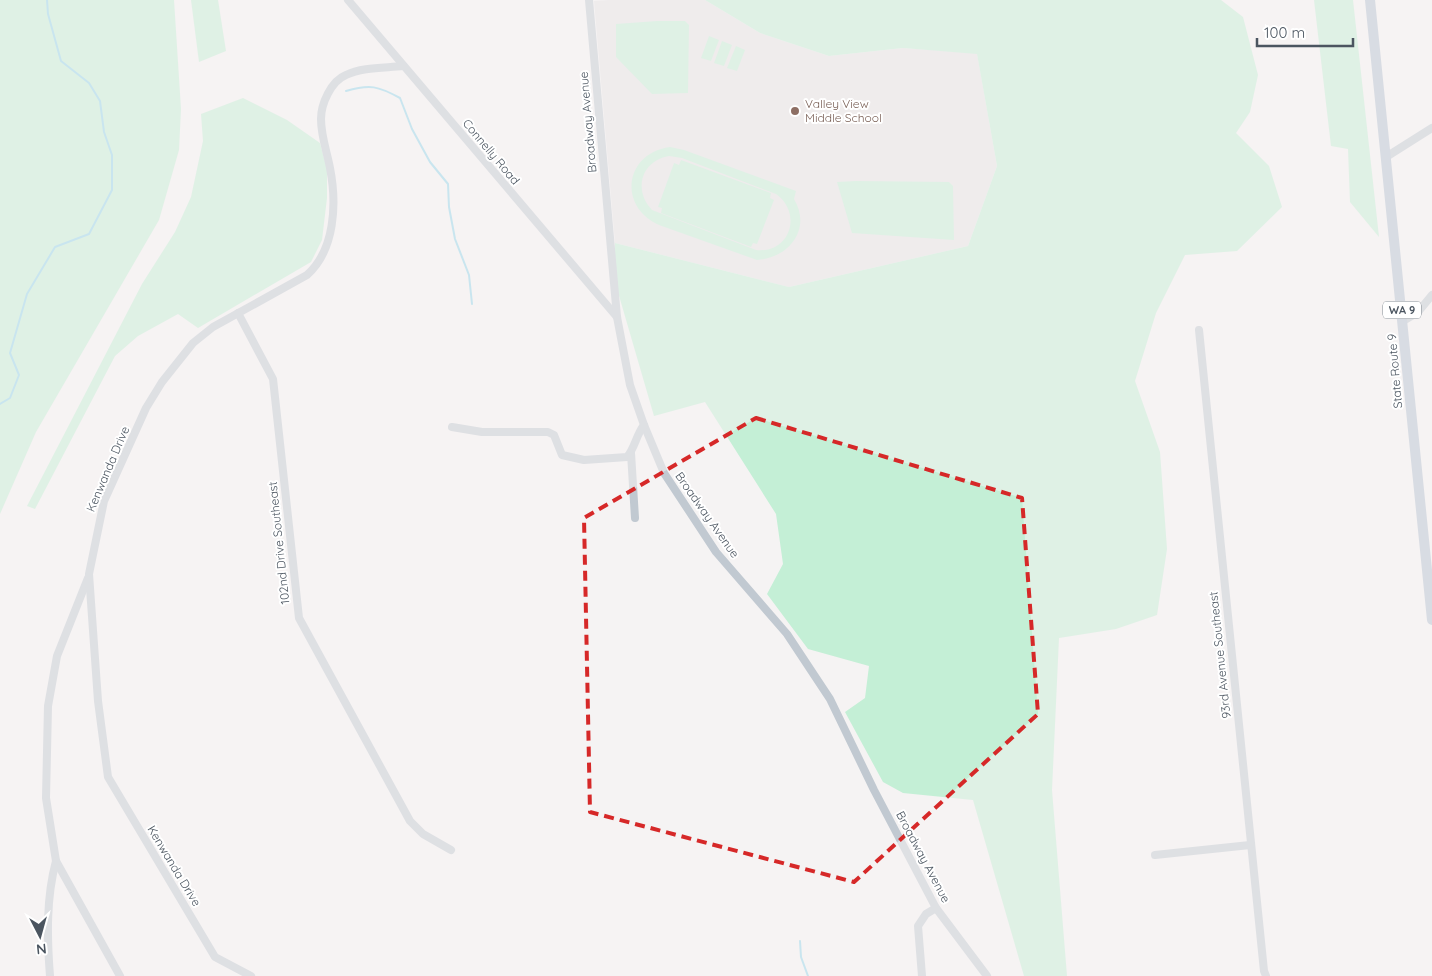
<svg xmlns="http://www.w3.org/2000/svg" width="1432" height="976" viewBox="0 0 1432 976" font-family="Quicksand,sans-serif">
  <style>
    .education { fill: #e6e4e5 }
    .green { fill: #c4efd6; fill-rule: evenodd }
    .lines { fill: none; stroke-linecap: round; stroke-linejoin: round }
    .stream { stroke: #93d6ea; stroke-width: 2 }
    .minor { stroke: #c1c9d1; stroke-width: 8 }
    .major { stroke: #b4c1d0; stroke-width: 10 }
    .marked { fill: none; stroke: #d62828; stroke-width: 4; stroke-dasharray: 10 6; stroke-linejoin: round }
    .education-dot { fill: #8d6e63; stroke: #fff; stroke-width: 2 }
    .labels { text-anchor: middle; stroke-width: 4; stroke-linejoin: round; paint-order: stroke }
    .shield { fill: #fff; stroke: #818890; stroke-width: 1 }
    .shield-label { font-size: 11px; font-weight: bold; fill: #4b5560 }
    .education-label { font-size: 12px; fill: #785e54; stroke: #fff; text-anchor: start }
    .street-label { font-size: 12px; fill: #4b5560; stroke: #fff }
  </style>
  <rect width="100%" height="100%" fill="#f5f3f3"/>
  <polygon class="education" points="609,0 705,0 760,33 829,56 903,48 977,53 997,166 968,246 789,287 615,243 594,1"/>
  <g class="green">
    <polygon points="0,0 174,0 181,109 179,150 159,220 36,432 0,514"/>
    <polygon points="191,0 218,0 226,51 199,62"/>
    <polygon points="705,0 1221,0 1243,17 1258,75 1250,112 1236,133 1269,166 1282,207 1237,251 1185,255 1156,313 1135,381 1160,452 1167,549 1157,615 1116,629 1059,638 1052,790 1067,976 1024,976 973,800 903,793 883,782 845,712 865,698 869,666 808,649 767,594 783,564 776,514 705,402 654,416 613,275 615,243 789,287 968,246 997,166 977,54 903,48 829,56 760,33"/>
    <polygon points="1314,0 1353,0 1379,237 1350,202 1348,149 1331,146"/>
    <polygon points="657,21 685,21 689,25 688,93 652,94 616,57 616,24"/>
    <polygon points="709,36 719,40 711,61 701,58"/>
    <polygon points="722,41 732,45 724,66 714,63"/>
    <polygon points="736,46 745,50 737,71 727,68"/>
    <polygon points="243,98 287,120 320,143 327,169 327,198 322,240 311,262 198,328 178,314 138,336 115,356 35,509 27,506 142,284 175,232 191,197 203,141 201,114"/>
    <path d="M670 147 684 150 796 191 794 199C812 229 789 258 757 260L659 225C617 206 625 153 670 147ZM669 156 682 158 776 194C803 213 790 254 756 250L652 210C633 190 641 161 669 156Z"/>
    <polygon points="681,160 771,193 770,198 774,200 757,244 753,243 751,247 661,213 662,208 658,207 674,163 679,165"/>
    <polygon points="856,181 949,182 953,186 954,240 852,233 837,182"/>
  </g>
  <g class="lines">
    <g class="stream">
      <path d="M346 91C370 84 378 86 400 98L412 129 430 162 448 184 449 207 455 239 469 275 472 304"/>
      <polyline points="0,404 10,398 19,375 10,353 27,294 55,247 89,234 112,190 112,155 104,132 100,101 89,83 61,61 48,14 47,0"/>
      <polyline points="800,941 801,957 808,976"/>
    </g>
    <g class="minor">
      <polyline points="348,0 617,317"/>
      <polyline points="589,0 617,317 630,385 644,425 664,473 716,552 787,634 830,699 874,790 936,908 987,976"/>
      <polyline points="1386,157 1432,128"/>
      <polyline points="238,313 273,379 299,618 410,821 423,834 451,850"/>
      <polyline points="1403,321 1418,312 1432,295"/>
      <polyline points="1199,330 1264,971 1266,976"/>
      <path d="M452 427 482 432H548L554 435 562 455 584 460 627 457C635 448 636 435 644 425"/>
      <polyline points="631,453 635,518"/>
      <polyline points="88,578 57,656 48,706 46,798 56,861 120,976"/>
      <polyline points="1155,855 1250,845"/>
      <path d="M50 976C47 938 46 898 56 861"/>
      <path d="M251 976 215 957 108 777 98 701 89 574 104 501 146 408 162 382 193 343 213 327 307 275C335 250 337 204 330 168 327 152 321 136 321 119 321 104 331 81 346 75 362 67 385 68 403 66"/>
      <polyline points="922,976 918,926 926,914 936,908"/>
    </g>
    <polyline class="major" points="1370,0 1432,620"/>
  </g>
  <path d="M0 0H1432V976H0ZM756 418 1022 498 1038 714 854 882 590 812 584 518Z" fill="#f5f3f3" fill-opacity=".55" fill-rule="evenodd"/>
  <path class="marked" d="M756 418 1022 498 1038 714 854 882 590 812 584 518Z"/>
  <circle class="education-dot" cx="795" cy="111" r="5"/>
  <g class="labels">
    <rect class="shield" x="1383" y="301.5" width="38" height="17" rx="4"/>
    <g class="shield-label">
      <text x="1402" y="314">WA 9</text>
    </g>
    <g class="education-label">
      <text x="805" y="108">Valley View<tspan x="805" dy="14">Middle School</tspan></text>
    </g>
    <g class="street-label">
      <text transform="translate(588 122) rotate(-95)" y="4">Broadway Avenue</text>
      <text transform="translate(491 152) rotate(50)" y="4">Connelly Road</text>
      <text transform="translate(1395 371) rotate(-95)" y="4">State Route 9</text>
      <text transform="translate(108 469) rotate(-67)" y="4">Kenwanda Drive</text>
      <text transform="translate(707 515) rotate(55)" y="4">Broadway Avenue</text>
      <text transform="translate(279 543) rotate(-96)" y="4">102nd Drive Southeast</text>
      <text transform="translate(1220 655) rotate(-96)" y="4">93rd Avenue Southeast</text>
      <text transform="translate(923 857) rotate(62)" y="4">Broadway Avenue</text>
      <text transform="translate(174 866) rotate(59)" y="4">Kenwanda Drive</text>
    </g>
  </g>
  <g transform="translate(40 936) rotate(174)" stroke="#ffffff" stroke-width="4" paint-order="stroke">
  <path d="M0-4L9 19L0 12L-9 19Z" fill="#4b5560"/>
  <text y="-8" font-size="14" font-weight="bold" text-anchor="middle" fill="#4b5560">N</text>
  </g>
  <path d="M1257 38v8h96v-8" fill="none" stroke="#4b5560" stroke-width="2.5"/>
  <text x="1264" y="38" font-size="15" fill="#4b5560" stroke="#ffffff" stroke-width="4" paint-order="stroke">100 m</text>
</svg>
